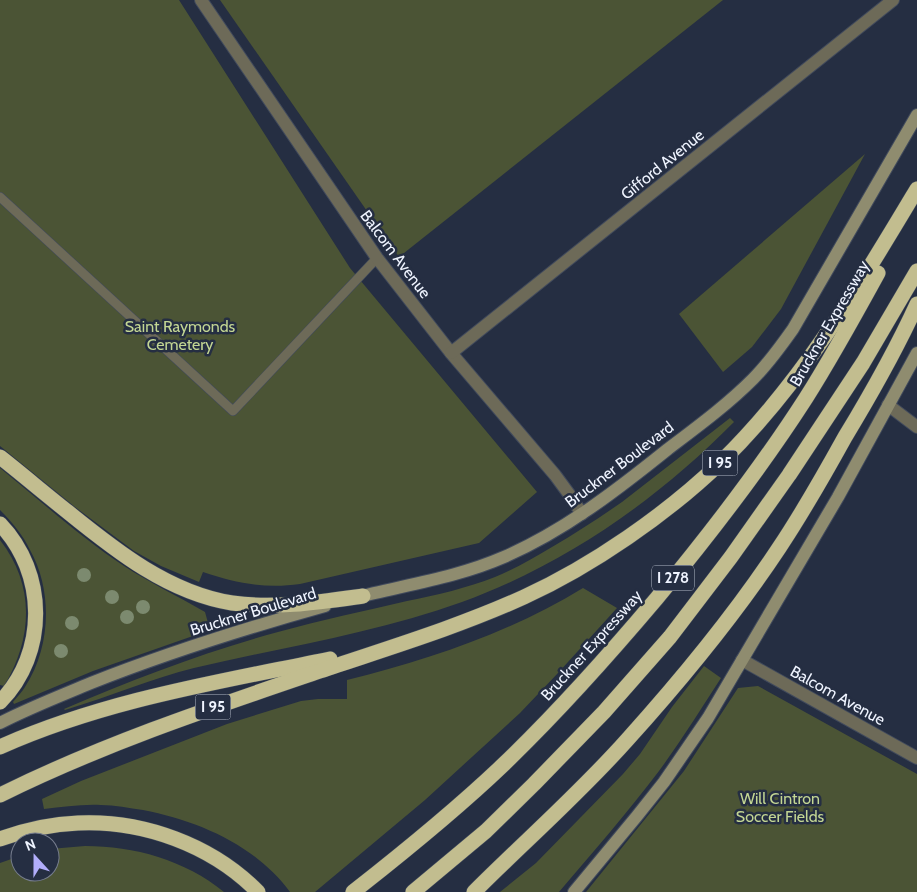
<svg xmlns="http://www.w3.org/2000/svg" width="917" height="892" viewBox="0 0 917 892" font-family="Cabin,sans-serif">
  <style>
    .green { fill: #4b5435 }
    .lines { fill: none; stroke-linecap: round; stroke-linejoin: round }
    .service-casing { stroke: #414a5c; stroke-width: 10 }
    .minor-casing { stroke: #414a5c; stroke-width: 14 }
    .secondary-casing { stroke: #414a5c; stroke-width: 14 }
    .motorway-casing { stroke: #414a5c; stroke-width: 16 }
    .service { stroke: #6d6a58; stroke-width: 9 }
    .minor { stroke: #6d6a58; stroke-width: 12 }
    .secondary { stroke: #8f8c6f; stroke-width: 12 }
    .motorway { stroke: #c2bd8f; stroke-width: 15 }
    .tree { fill: #7c8a6f }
    .labels { text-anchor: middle; stroke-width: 5; stroke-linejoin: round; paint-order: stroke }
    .shield { fill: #252e42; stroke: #b2b9c6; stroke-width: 1 }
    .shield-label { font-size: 15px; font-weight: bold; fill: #eff4ff }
    .street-label { font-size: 16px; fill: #eff4ff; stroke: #252e42 }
    .park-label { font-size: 16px; fill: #c3d693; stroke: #252e42 }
  </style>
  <rect width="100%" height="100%" fill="#252e42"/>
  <g class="green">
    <path d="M0 0H179L350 268 537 492 479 543 300 584C265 589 236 583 203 572L199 582 161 566 134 551 75 507 0 446Z"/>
    <polygon points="220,0 723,0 399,257"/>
    <polygon points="865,154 781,309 752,347 723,372 679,314"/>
    <path d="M730 418 734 422C657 500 566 564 462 602 377 633 283 647 194 668 174 673 153 680 133 687 110 695 88 703 65 710L64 709C134 679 205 652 278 632 321 620 364 611 407 601 437 595 467 588 495 577 515 569 533 558 552 547 576 533 599 518 622 502Z"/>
    <path d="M0 468C41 501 80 537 124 566 150 583 178 596 205 612L210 630 93 671 14 704 13 702C17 697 22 692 25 687 51 647 53 591 30 550 23 535 12 522 0 510Z"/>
    <path d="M0 540C35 585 33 638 4 686L0 685Z"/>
    <path d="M583 588 617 608 558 673 520 713 425 800 315 892H290C255 845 199 821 143 810 129 808 115 805 101 805 82 804 63 807 44 809L42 799 81 781 227 724 301 701 318 699H347V680C429 660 511 632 583 588Z"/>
    <path d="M704 666 721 678C701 709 681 741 659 771 628 812 593 852 559 892H500L536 863 623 774 640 754 672 707Z"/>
    <polygon points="758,686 917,774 917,892 586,892 684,771 738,688"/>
    <path d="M85 846C134 846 185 860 224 892H0V863L20 856V872H50V849Z"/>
  </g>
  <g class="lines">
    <g class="service-casing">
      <polyline id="service" points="0,197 233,411 377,258"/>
    </g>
    <g class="minor-casing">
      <g id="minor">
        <polyline points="201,0 377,258 451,353 555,475 569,494 582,514"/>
        <polyline points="451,353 893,0"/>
        <polyline points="888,405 917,427"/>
        <polyline points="742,660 917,758"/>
      </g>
    </g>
    <g class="secondary-casing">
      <g id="secondary">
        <path d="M354 598C404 585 456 578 504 557 564 531 617 490 668 449 697 427 727 405 753 379 768 364 781 346 793 329L917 115"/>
        <path d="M0 723C29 708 60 696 91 683 167 653 246 628 325 606"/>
        <polyline points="574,892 637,816 664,782 708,718 838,497 917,353"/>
      </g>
    </g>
    <g class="motorway-casing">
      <g id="motorway">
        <path d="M0 457C23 475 45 494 68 512 116 551 169 593 232 603 275 609 320 602 363 596"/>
        <path d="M0 524C47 573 48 653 0 702"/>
        <path d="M0 747C105 700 219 682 330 659"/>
        <path d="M0 795C103 744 211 708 320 671 388 648 458 627 524 597 592 566 667 514 721 462 802 383 859 286 917 189"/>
        <path d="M0 839C25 830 51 824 78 823 143 820 212 845 258 892"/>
        <path d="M353 892C404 852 457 809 504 764 558 712 608 656 657 598 710 534 761 468 806 398 832 357 855 315 878 273"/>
        <polyline points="413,892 486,831 534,784 604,712 670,637 731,557 789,475 863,363 917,271"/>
        <path d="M474 892C525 841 579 794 627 740 682 679 734 616 779 548 803 512 824 475 845 437 871 394 896 350 917 304"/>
      </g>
    </g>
    <use href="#service" class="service"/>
    <use href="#minor" class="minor"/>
    <use href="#secondary" class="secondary"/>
    <use href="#motorway" class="motorway"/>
  </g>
  <g class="tree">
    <circle cx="84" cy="575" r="7"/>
    <circle cx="112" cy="597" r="7"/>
    <circle cx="143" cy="607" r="7"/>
    <circle cx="127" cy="617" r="7"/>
    <circle cx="72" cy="623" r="7"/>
    <circle cx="61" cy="651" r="7"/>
  </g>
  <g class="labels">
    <g class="shield">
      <rect x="702.5" y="450.5" width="35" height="25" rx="4"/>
      <rect x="652" y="565.5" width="42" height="25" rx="4"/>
      <rect x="195.5" y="694.5" width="35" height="25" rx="4"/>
    </g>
    <g class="shield-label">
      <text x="720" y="468">I 95</text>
      <text x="673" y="583">I 278</text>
      <text x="213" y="712">I 95</text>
    </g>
    <g class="street-label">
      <text transform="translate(662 164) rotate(-39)" y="6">Gifford Avenue</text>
      <text transform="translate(396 254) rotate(53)" y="6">Balcom Avenue</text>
      <text transform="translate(829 323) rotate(-60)" y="6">Bruckner Expressway</text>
      <text transform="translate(619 464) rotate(-37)" y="6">Bruckner Boulevard</text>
      <text transform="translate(253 611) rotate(-17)" y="6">Bruckner Boulevard</text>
      <text transform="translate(591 645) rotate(-48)" y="6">Bruckner Expressway</text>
      <text transform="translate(838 695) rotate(29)" y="6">Balcom Avenue</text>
    </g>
    <g class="park-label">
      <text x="180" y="332">Saint Raymonds<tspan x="180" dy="18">Cemetery</tspan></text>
      <text x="780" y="804">Will Cintron<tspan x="780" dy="18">Soccer Fields</tspan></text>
    </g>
  </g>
  <g transform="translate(35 857) rotate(339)"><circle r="24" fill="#252e42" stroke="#767d8e"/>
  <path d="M0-4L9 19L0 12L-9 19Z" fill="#b1adfa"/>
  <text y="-8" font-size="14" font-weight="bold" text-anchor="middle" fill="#eff4ff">N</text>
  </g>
</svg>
